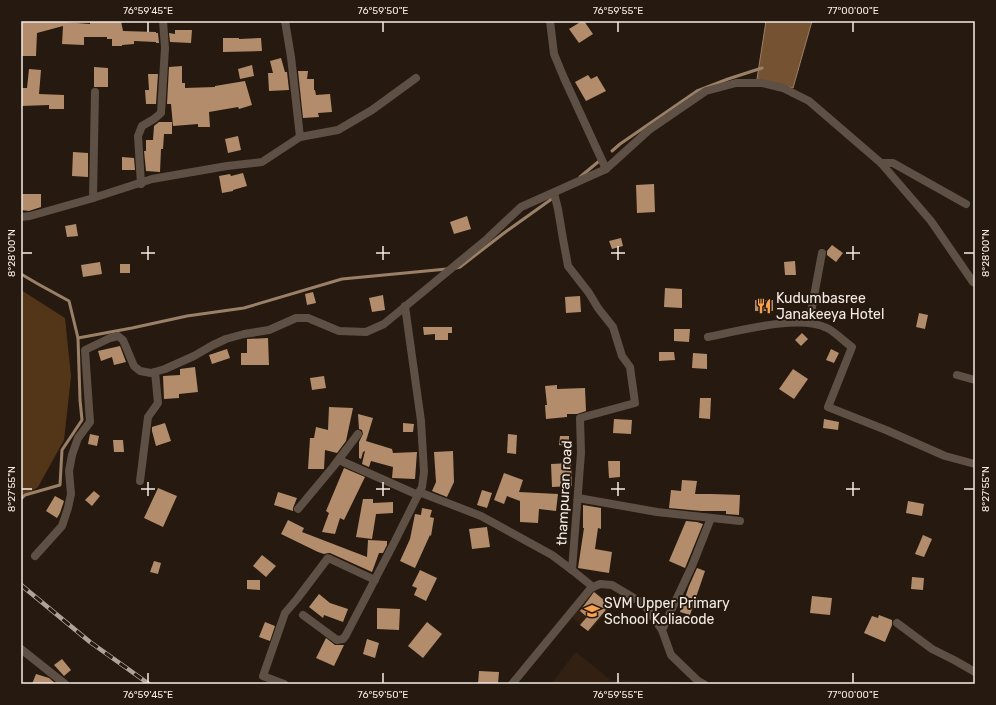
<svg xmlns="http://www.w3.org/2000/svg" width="996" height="705" viewBox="0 0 996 705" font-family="Rubik,sans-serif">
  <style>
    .built { fill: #322112 }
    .green { fill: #533518 }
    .water { fill: #755232; stroke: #9b8068 }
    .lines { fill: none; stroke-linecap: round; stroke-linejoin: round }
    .stream { stroke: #9b8068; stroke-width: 3 }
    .building { fill: #b38c6b }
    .minor { stroke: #5e5044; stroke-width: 8 }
    .rail-casing { stroke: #ada39b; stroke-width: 4.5 }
    .rail { stroke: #261a10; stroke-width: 3; stroke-dasharray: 9; stroke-linecap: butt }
    .ticks { fill: none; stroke: #f5ece5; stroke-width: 1.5 }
    .labels { text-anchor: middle; stroke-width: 4; stroke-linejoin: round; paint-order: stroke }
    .poi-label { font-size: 14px; fill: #f5ece5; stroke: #261a10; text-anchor: start }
    .street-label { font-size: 14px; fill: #f5ece5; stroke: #261a10 }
    .neatline { fill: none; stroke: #f5ece5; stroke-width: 1.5 }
    .ticks-label { font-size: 10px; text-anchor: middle; fill: #f5ece5 }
  </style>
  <rect width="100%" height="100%" fill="#261a10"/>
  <g class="built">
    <polygon points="593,589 612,606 589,632 571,616"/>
    <polygon points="576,652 610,680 679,682 684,684 551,684"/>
  </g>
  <polygon class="green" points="21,290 65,318 71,376 64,440 38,487 21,498"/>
  <polygon class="water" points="766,21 812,21 793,88 757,79"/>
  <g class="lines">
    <g class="stream">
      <polyline points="612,151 620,144 697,91 728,79 762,68"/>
      <polyline points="580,177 598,162"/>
      <polyline points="456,268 460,267 504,233 553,198"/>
      <polyline points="21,274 38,284 69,301 78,338 80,400 82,420 62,450 60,485 25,495 21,499"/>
      <polyline points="78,338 132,328 187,316 244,308 342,279 447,269"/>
    </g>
  </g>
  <g class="building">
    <polygon points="21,21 51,21 90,24 90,22 94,22 94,21 121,21 123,31 156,32 156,33 158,33 159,43 156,43 156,42 134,41 134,44 122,45 122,46 112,46 112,39 107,39 107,37 84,37 84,45 62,44 63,26 37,33 36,56 21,56 22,32 21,32"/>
    <polygon points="582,21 584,21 593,34 579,43 569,29"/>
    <polygon points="175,30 192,30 191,43 170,42 169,33 175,34"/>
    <polygon points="223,38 239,38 239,39 261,38 262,51 223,52"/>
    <polygon points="281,58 285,72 287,72 289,90 269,91 268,73 273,73 270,61"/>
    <polygon points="252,65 254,76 240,79 238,69"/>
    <polygon points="182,66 182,83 185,83 185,88 215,87 215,86 245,81 252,105 239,109 238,107 209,112 210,127 198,127 198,124 173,126 171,104 167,104 169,67"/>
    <polygon points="94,67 108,68 108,87 94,87"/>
    <polygon points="29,69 41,70 39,94 64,95 64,109 49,109 49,105 21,106 21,88 27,88"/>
    <polygon points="298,71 308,71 307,79 314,79 314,90 315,90 316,95 330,94 332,112 318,113 319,117 303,118"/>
    <polygon points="148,74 158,74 156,104 146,104 145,90 149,90"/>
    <polygon points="588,75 591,79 597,76 606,91 586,101 575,82"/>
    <polygon points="159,122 172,122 172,134 164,134 163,149 161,149 160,172 146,171 144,151 146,151 146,140 153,140 154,126"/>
    <polygon points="238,136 241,150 228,153 225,139"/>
    <polygon points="73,152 88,153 88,177 72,176"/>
    <polygon points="122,157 134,158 135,170 122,170"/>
    <polygon points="243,173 247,186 233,190 233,191 222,193 219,176 230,174 231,176"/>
    <polygon points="654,184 655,212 637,213 636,185"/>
    <polygon points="21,194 41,194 41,207 29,211 21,210"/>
    <polygon points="467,216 471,229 454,234 450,222"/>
    <polygon points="76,224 78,236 67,237 65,226"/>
    <polygon points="621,238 623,246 612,249 609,241"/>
    <polygon points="832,245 843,253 836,262 827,255 827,251"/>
    <polygon points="795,261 796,275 785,275 784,262"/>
    <polygon points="100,262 102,274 83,277 81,265"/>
    <rect x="120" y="264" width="10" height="9"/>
    <polygon points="665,288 682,289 682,308 664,307"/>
    <polygon points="313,292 316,303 307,305 305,294"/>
    <polygon points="383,295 385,310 372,312 369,298"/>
    <polygon points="580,296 581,312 566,313 565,297"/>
    <rect x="755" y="300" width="18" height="11"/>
    <polygon points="919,313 928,315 925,329 916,327"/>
    <polygon points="423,327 452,327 452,333 448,333 448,340 435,340 435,334 424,335"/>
    <polygon points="674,329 690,329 689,342 674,341"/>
    <polygon points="802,333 808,339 801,346 795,340"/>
    <polygon points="268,338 269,365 241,365 241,353 247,353 247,339"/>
    <polygon points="120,346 126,362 114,365 112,357 101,361 98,351"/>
    <polygon points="227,349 230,358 212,364 209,355"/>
    <polygon points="831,349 839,353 834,363 826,360"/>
    <polygon points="659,352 674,352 675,360 659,361"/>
    <polygon points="693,353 707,354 707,369 692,368"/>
    <polygon points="195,367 198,392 179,394 179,398 164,399 163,376 180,375 180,369"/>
    <polygon points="793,369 808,379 794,399 779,389"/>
    <polygon points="324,376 326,388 312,390 310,378"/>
    <polygon points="557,385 557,389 585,388 586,411 577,414 567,414 567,417 546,419 545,405 547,405 545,386"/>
    <polygon points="700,398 711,398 710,419 699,418"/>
    <polygon points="329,407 353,408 346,441 337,453 325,450 324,469 308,469 310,438 314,438 316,427 328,430"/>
    <polygon points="358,414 373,418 366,441 392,449 393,453 417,452 415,479 392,478 393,467 371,461 369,467 362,464 365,451 363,452 361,459 359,458 359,442 363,434 362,430 359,429"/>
    <polygon points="614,419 632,420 631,434 613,433"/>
    <polygon points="824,419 839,422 838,430 823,428"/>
    <polygon points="165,423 171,441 156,446 152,431 152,427"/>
    <polygon points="403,423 414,424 413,432 403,432"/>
    <polygon points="90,434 99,436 97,446 88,444"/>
    <polygon points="508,434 517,435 516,454 507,453"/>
    <polygon points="560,436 569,436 569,446 559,445"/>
    <polygon points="113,440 123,440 124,452 114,452"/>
    <polygon points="453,451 454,482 447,497 432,491 436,482 434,452"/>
    <polygon points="608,461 620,461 620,477 609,478"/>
    <polygon points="571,463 572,486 552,487 551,464"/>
    <polygon points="344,468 365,477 344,520 340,518 335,534 322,532 329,513 326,511"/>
    <polygon points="504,473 523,480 519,492 558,494 556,511 539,509 538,523 520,522 520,501 507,496 504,504 494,500"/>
    <polygon points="682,480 697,481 695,494 712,494 740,495 739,515 726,514 726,511 701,511 669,508 671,490 681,491"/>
    <polygon points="158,488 177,496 163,527 144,518"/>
    <polygon points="482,490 492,493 487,508 477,505"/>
    <polygon points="94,491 100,496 92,506 85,500"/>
    <polygon points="278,492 297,498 293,508 293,511 274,505"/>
    <polygon points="55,496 64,501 60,513 57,518 46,511"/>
    <polygon points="363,499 373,499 373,503 393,502 393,513 376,514 372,539 356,537"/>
    <polygon points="908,501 924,504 922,516 906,513"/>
    <polygon points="583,505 601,508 601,529 598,528 595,549 612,552 609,573 578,568 584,528 583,528"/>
    <polygon points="422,508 432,510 430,517 434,518 431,536 430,535 415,568 400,561 410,539 415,514 421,515"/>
    <polygon points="288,520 304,528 302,532 367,557 368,540 387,541 387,545 383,553 379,553 372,572 330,553 328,553 324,554 318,552 281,534"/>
    <polygon points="686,521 697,522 703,524 685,568 669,561"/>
    <polygon points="487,527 490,547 472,549 469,529"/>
    <polygon points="923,535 932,539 924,557 915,554"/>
    <polygon points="262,555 276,566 266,577 253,566"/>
    <polygon points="154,561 161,563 158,574 150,572"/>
    <polygon points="697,568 705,571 690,615 680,612 689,586"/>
    <polygon points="420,570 437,578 426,601 414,595 417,588 412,586"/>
    <polygon points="912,577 924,578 923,590 911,589"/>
    <polygon points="247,580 260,580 260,590 247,589"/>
    <polygon points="594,592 610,605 588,631 580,625 587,617 580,611"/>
    <polygon points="319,594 330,603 348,609 343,622 324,615 323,618 309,607"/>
    <polygon points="812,596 832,598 830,615 810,613"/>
    <polygon points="377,608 400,609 399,630 377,629"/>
    <polygon points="879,615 892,620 892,625 885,642 864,633 872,616 878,618"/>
    <polygon points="265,622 275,626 270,641 259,637"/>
    <polygon points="427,622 442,634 423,658 408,646"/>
    <polygon points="326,638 335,645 344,645 334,666 316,658"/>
    <polygon points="367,639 379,643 375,658 363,654"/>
    <polygon points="62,659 71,670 64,676 54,665"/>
    <polygon points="479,671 499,672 498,684 478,684"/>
    <polygon points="36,674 49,678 56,684 32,684"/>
  </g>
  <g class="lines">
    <g class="minor">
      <polyline points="285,21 291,57 300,137 338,130 372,110 416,78"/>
      <polyline points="550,21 554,54 564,78 606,169"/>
      <polyline points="881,163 893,163 966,204"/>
      <polyline points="141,184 138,136 142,126 154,119 161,113 165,48 163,21"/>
      <polyline points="554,193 558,209 563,239 568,266 589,293 598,308 613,327 622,356 630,367 635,403 580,418 581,453 572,570"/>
      <polyline points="93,198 95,92"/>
      <polyline points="21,217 30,216 90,199 152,179 227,166 262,162 300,137"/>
      <polyline points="809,323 822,253"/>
      <path d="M708 337C739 331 799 314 827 328 835 332 845 342 852 347L828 407 886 430 945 456 975 464"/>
      <polyline points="957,375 975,380"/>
      <polyline points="339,460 418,495"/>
      <polyline points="140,481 148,417 158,403 155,372"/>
      <polyline points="419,492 481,516 552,555 572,570 593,587"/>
      <polyline points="578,498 657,512 740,521"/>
      <polyline points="298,509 333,467 358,434"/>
      <polyline points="35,556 62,526 68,508 71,494 69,471 72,455 78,438 90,422 85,350 110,338 118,336 123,340 134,366 140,371 151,373 165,369 194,356 213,345 226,339 244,334 269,330 296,318 308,318 339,331 366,332 384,324 487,239 521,207 606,169 649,130 706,91 736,83 762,83 783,88 809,101 881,163 931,221 973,282 975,283"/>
      <polyline points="303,615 337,640 343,639 346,635 395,541 422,487 424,472 421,421 405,306"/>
      <polyline points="897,623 932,649 954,660 975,672"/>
      <polyline points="21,649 65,684"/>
      <polyline points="284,684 263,676 285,613 297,599 328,558 375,580"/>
      <polyline points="512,684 591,588 600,584 612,585 644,604 662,630"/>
      <polyline points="704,684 698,681 671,655 662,630 692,566 711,518"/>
    </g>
    <g class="rail-casing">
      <polyline id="rail" points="21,585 90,642 149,684"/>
    </g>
    <use href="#rail" class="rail"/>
  </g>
  <path class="ticks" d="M148 22V32M383 22V32M618 22V32M853 22V32M148 246V260M383 246V260M618 246V260M853 246V260M22 253H32M141 253H155M376 253H390M611 253H625M846 253H860M964 253H974M148 482V496M383 482V496M618 482V496M853 482V496M22 489H32M141 489H155M376 489H390M611 489H625M846 489H860M964 489H974M148 673V683M383 673V683M618 673V683M853 673V683"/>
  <defs>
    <g id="restaurant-bare" transform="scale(1.2)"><path d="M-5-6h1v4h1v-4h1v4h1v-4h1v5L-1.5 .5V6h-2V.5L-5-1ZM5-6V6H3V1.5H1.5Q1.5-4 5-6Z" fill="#f8a14a" stroke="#261a10" stroke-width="2.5" paint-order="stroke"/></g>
    <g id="school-bare" transform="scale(1.2)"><path d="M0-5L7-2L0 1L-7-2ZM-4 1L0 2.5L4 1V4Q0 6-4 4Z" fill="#f8a14a" stroke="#261a10" stroke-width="2.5" paint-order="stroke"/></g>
  </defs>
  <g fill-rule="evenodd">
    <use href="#restaurant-bare" x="764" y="306"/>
    <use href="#school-bare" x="592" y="611"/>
  </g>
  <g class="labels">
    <g class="poi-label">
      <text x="776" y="303">Kudumbasree<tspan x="776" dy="16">Janakeeya Hotel</tspan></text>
      <text x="604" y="608">SVM Upper Primary<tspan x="604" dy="16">School Koliacode</tspan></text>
    </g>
    <g class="street-label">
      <text transform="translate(564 493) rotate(-87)" y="5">thampuran road</text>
    </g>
  </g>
  <rect width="996" height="705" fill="none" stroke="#261a10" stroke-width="44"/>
  <rect x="22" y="22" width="952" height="661" class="neatline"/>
  <g class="ticks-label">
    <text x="148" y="14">76°59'45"E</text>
    <text x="383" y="14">76°59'50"E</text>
    <text x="618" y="14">76°59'55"E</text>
    <text x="853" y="14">77°00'00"E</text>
    <text transform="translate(11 253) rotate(-90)" y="4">8°28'00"N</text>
    <text transform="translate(985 253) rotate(-90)" y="4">8°28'00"N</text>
    <text transform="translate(11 489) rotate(-90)" y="4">8°27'55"N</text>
    <text transform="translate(985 489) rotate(-90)" y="4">8°27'55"N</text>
    <text x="148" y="698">76°59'45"E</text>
    <text x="383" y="698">76°59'50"E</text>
    <text x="618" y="698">76°59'55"E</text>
    <text x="853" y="698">77°00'00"E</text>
  </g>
</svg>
